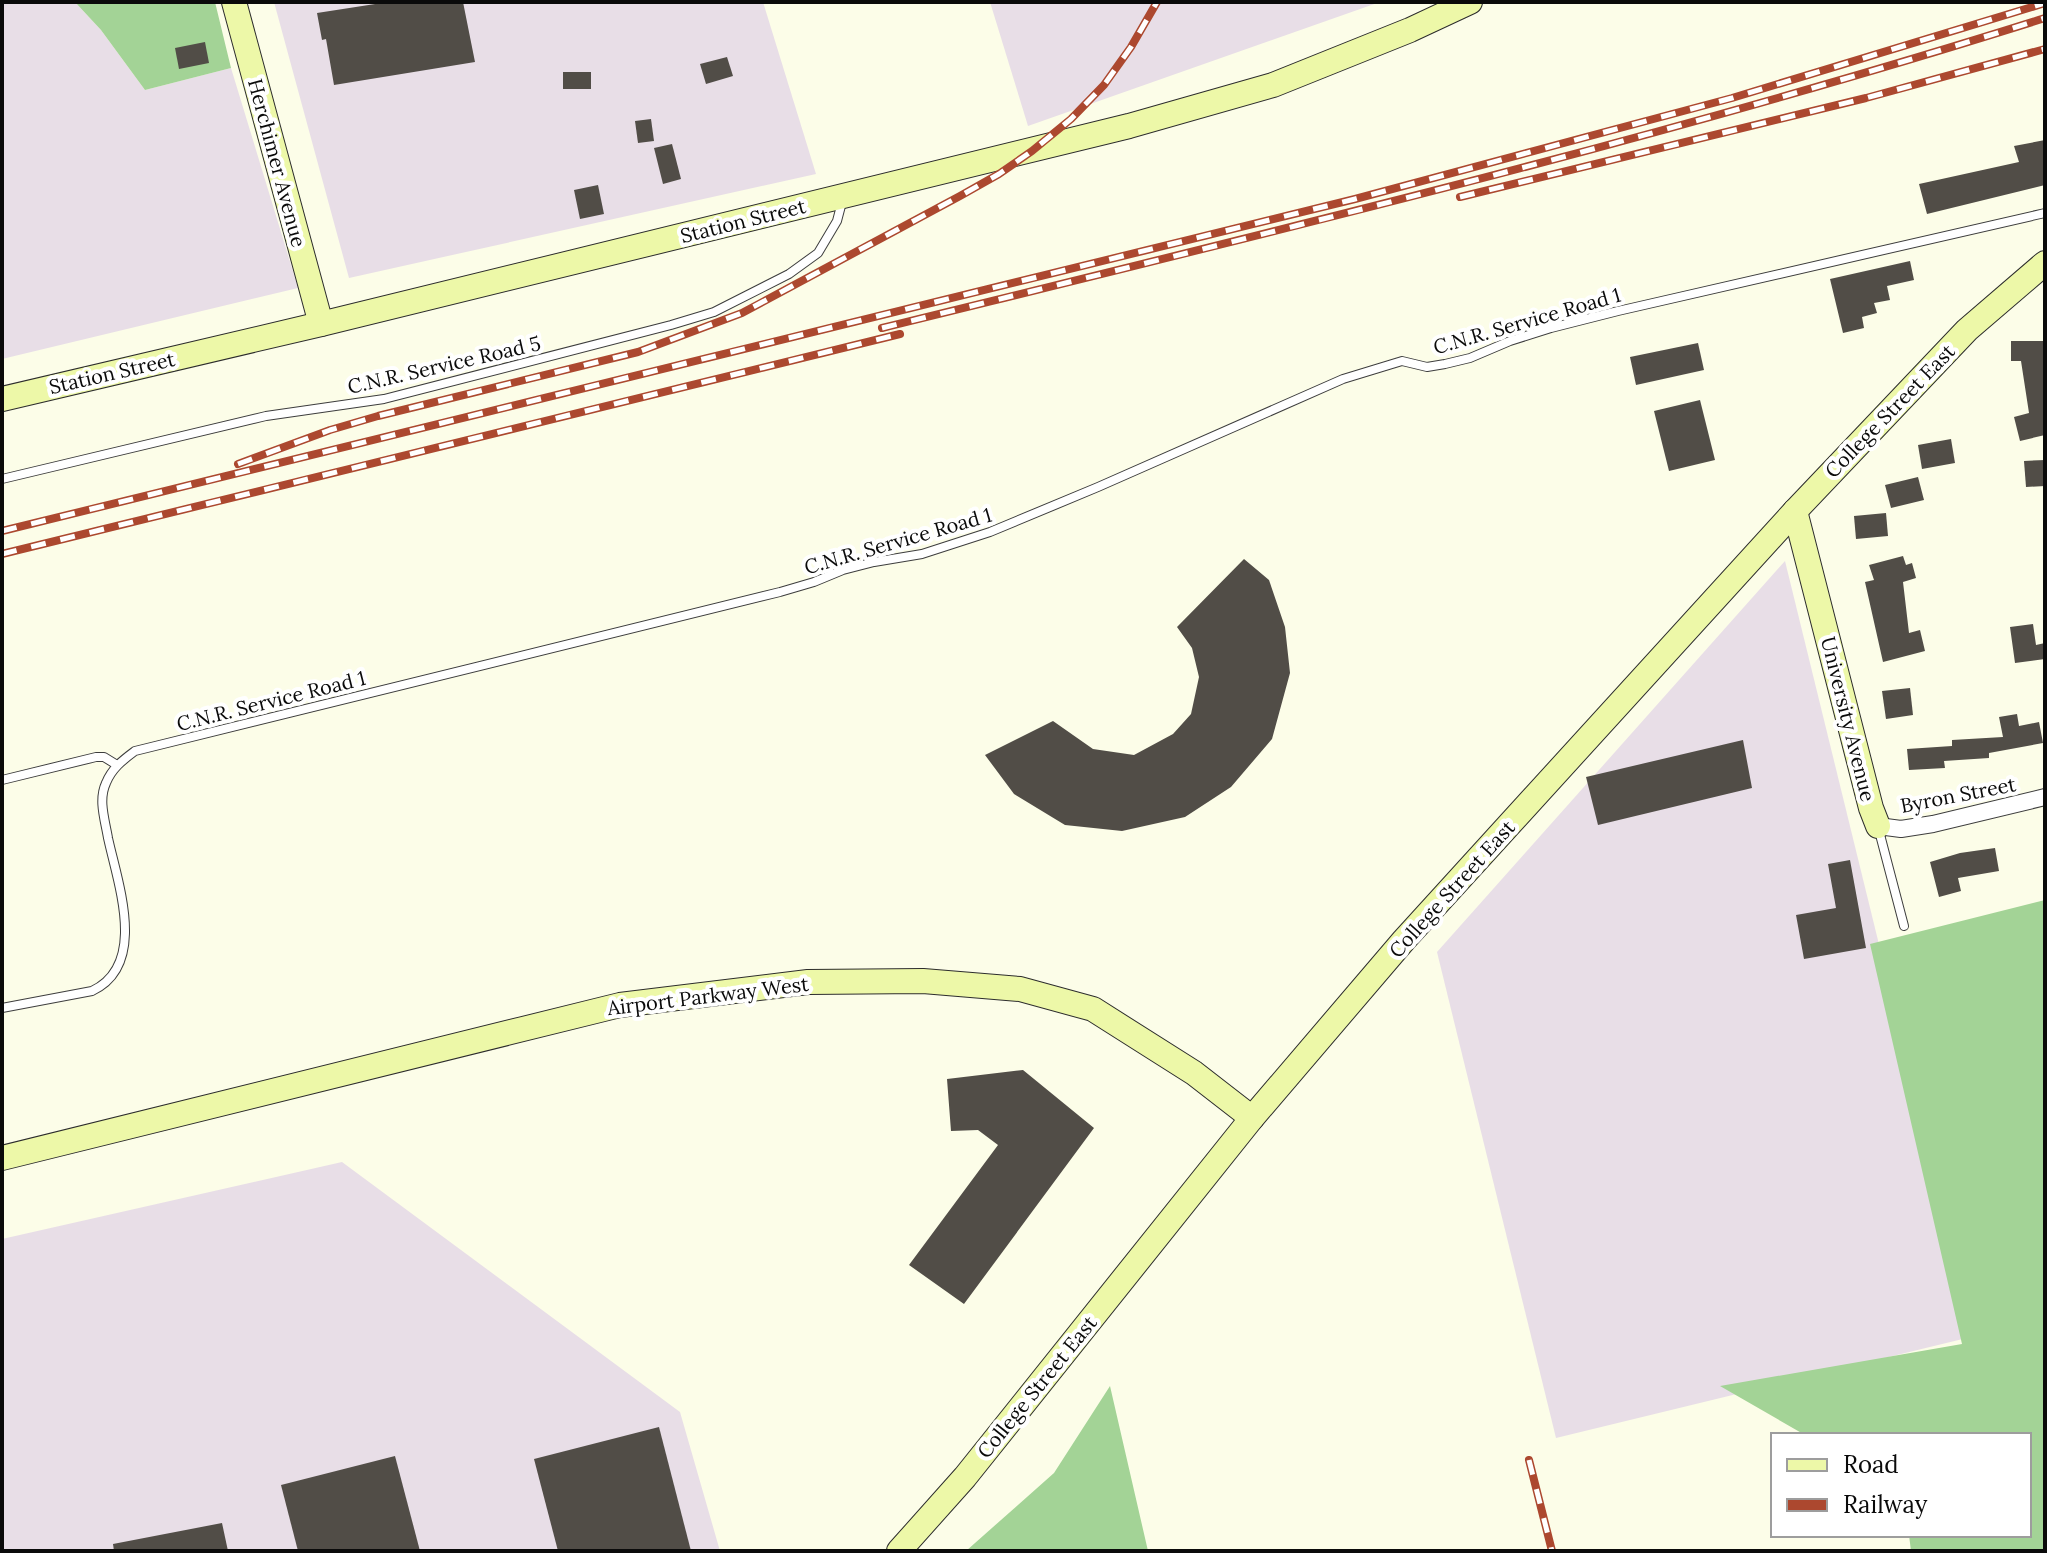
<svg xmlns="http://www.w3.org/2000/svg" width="2047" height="1553" viewBox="0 0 2047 1553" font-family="Lora,serif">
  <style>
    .industrial { fill: #e8dee7 }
    .forest { fill: #a3d396 }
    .building { fill: #514d47 }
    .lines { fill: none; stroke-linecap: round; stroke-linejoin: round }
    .lane-casing { stroke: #3d3d3d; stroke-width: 10 }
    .street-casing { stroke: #3d3d3d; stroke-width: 18 }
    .secondary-casing { stroke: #2c2c2c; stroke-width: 26 }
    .lane { stroke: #fff; stroke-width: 8 }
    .street { stroke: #fff; stroke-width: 16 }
    .secondary { stroke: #edf8a8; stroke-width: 24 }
    .rail-casing { stroke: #ac482f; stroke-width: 8 }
    .rail { stroke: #fff; stroke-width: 5; stroke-dasharray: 15; stroke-linecap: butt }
    .labels { text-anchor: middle; stroke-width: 8; stroke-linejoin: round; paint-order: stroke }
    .street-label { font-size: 20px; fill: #0a0a0a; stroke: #fff }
  </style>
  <rect width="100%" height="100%" fill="#fcfde8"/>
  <g class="industrial">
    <polygon points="2,2 75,2 101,30 145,90 231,68 298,288 2,359"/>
    <polygon points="274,2 763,2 816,174 349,278"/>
    <polygon points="990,2 1380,2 1028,126"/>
    <polygon points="1785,561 1975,1336 1556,1438 1437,952"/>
    <polygon points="342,1162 680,1412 720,1551 2,1551 2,1239"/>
  </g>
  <g class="forest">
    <polygon points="75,2 215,2 231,68 145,90 101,30"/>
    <polygon points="2045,900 2045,1551 1911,1551 1909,1535 2029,1535 2029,1435 1805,1435 1720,1386 1962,1344 1870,944"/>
    <polygon points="1110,1386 1148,1551 966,1551 1054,1473"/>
  </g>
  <g class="building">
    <polygon points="388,2 463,2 475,62 334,85 326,39 322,40 317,13"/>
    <polygon points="205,42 209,63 179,69 175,48"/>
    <polygon points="727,57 733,76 706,84 700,64"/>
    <rect x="563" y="72" width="28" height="17"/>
    <polygon points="651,119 654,141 638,143 635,121"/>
    <polygon points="2045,140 2045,185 1927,214 1919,184 2019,162 2014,146"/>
    <polygon points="672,144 681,179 663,184 654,148"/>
    <polygon points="598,185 604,214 580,219 574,190"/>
    <polygon points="1910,261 1914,280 1887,286 1890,300 1874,303 1877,313 1862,317 1864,328 1843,333 1830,279"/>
    <polygon points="2011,341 2044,341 2045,435 2020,441 2014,417 2029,413 2021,361 2011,361"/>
    <polygon points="1698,343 1704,370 1636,385 1630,357"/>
    <polygon points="1700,400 1715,460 1669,471 1654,411"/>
    <polygon points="1951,439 1955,463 1922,469 1918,445"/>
    <polygon points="2045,460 2045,486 2026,487 2024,461"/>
    <polygon points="1918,477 1924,500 1891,508 1885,485"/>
    <polygon points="1886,513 1888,536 1856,539 1854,516"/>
    <polygon points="1903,556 1906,565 1912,563 1916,578 1903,582 1909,633 1920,630 1925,651 1883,662 1865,582 1874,580 1869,565"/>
    <polygon points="1244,559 1269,580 1285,627 1290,673 1272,739 1231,787 1185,817 1122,831 1065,825 1014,794 985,755 1053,721 1093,749 1134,755 1173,734 1191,714 1199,677 1192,648 1177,627"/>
    <polygon points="2033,624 2036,645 2045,643 2045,659 2015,663 2010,627"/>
    <polygon points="1910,688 1913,715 1886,719 1882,691"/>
    <polygon points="2017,714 2019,726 2039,722 2043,743 1989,753 1989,758 1944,761 1945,768 1909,770 1907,749 1952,746 1952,740 2003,737 1999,717"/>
    <polygon points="1743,740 1752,788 1598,825 1586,777"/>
    <polygon points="1995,848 1999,871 1958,878 1961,891 1939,897 1930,862 1960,853"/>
    <polygon points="1850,860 1866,948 1804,959 1796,915 1836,908 1828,864"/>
    <polygon points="1023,1070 1094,1128 964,1304 909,1265 998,1145 978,1130 951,1131 947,1079"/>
    <polygon points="659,1427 691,1551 558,1551 534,1459"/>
    <polygon points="395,1456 420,1551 298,1551 281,1485"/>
    <polygon points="222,1523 228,1551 114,1551 113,1544"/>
  </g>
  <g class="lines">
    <g class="lane-casing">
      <g id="lane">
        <polyline points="2,479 266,416 384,399 671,325 714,312 789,274 818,253 837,221 842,202"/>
        <polyline points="2,780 96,757 104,757 117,765"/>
        <polyline points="1878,827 1904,926"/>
        <path d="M2 1008 92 991C148 965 118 884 108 838 105 820 98 800 106 783 112 768 123 760 135 751L780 592 814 582 843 570 874 562 922 554 990 532 1098 487 1343 379 1402 361 1427 367 1445 364 1470 358 1510 341 1551 328 1618 311 2045 213"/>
      </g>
    </g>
    <g class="street-casing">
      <polyline id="street" points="1878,826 1901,829 1933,824 2045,797"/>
    </g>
    <g class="secondary-casing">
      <g id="secondary">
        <polyline points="234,2 321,324"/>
        <polyline points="2,399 321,324 1129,126 1273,85 1410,30 1470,2"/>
        <polyline points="1795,511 1871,808 1878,826"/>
        <polyline points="2,1158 620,1005 808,982 923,981 1020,989 1093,1009 1194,1073 1252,1118"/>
        <polyline points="899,1551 965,1477 1252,1118 1404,940 1795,511 1967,330 2045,263"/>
      </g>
    </g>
    <use href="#lane" class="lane"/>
    <use href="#street" class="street"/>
    <use href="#secondary" class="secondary"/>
    <g class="rail-casing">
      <g id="rail">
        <polyline points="1460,197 1866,98 2045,49"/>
        <path d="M882 328C1272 232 1662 139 2045 18"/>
        <polyline points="238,464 330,430 378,416 638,352 742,313 960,196 999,174 1032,151 1071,119 1104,85 1131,47 1157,2"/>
        <polyline points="2,531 1355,199 1732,98 2045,3"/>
        <polyline points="2,554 900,334"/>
        <polyline points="1529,1460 1552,1551"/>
      </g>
    </g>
    <use href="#rail" class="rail"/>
  </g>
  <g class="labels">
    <g class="street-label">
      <text transform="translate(277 163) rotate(75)" y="7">Herchimer Avenue</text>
      <text transform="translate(743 221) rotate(-14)" y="7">Station Street</text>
      <text transform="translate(1527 321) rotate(-16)" y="7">C.N.R. Service Road 1</text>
      <text transform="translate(444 365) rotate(-13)" y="7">C.N.R. Service Road 5</text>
      <text transform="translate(112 373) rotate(-13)" y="7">Station Street</text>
      <text transform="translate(1890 411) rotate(-46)" y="7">College Street East</text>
      <text transform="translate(898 541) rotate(-16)" y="7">C.N.R. Service Road 1</text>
      <text transform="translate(271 701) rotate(-14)" y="7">C.N.R. Service Road 1</text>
      <text transform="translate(1848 719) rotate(76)" y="7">University Avenue</text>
      <text transform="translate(1958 795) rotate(-11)" y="7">Byron Street</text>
      <text transform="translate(1452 889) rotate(-48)" y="7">College Street East</text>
      <text transform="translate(708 996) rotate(-7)" y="7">Airport Parkway West</text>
      <text transform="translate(1037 1387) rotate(-51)" y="7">College Street East</text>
    </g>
  </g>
  <rect width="2047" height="1553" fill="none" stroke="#0a0a0a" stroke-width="8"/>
  <rect x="1771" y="1433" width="260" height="104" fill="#ffffff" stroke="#9d9d9d" stroke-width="2"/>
  <rect x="1787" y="1459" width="40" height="12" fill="#edf8a8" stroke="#9d9d9d" stroke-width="2"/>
  <text x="1843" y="1473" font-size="24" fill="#0a0a0a">Road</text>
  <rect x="1787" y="1499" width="40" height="12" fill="#ac482f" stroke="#9d9d9d" stroke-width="2"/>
  <text x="1843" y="1513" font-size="24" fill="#0a0a0a">Railway</text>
</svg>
